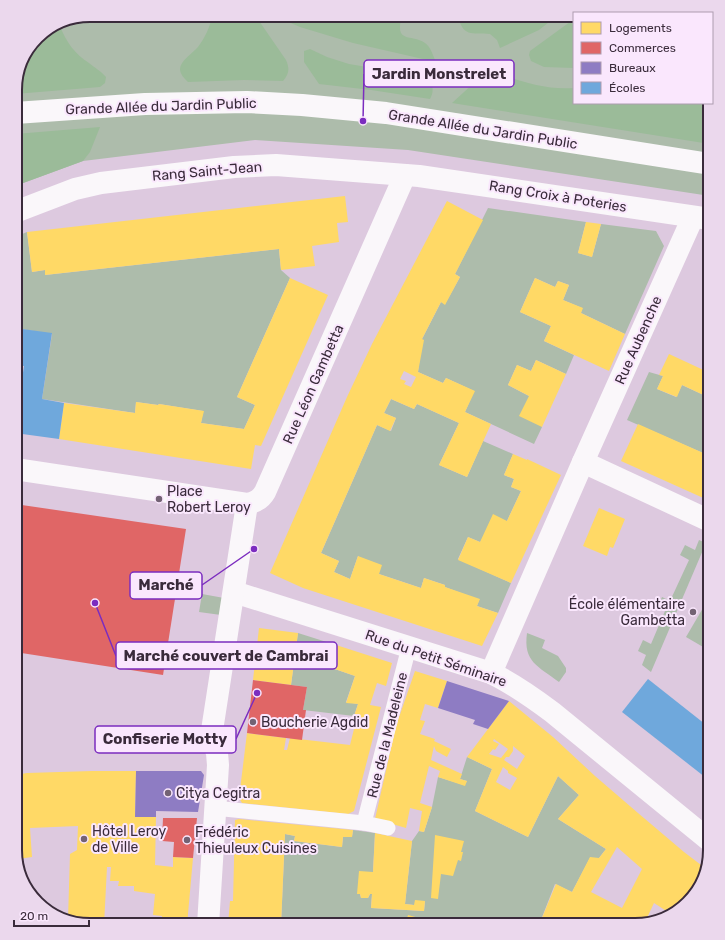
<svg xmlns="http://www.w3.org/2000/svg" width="725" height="940" viewBox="0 0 725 940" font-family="Rubik,sans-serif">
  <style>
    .green { fill: #adbcab }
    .forest { fill: #9bbb99 }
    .homes { fill: #ffd966; fill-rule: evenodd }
    .shops { fill: #e06666 }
    .offices { fill: #8e7cc3 }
    .schools { fill: #6fa8dc }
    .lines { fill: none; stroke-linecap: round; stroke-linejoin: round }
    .lane { stroke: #faf7fa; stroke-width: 15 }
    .street { stroke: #faf7fa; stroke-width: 22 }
    .poi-dot { fill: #736274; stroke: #fae7fd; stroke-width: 1.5 }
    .labels { text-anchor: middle; stroke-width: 4; stroke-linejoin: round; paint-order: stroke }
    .street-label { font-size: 14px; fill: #3a2b3b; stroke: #fae7fd }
    .poi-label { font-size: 14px; fill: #3a2b3b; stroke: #fae7fd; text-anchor: start }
    .rim { fill: none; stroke: #3a2b3b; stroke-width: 2 }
    .leader { fill: none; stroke: #7b2cbf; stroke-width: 1.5 }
    .callout-dot { fill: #7b2cbf; stroke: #fae7fd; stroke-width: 1.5 }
    .callout { fill: #fae7fd; stroke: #7b2cbf; stroke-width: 1.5 }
    .callout-label { font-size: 15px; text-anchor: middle; font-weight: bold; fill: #3a2b3b }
  </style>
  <rect width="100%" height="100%" fill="#ddc9df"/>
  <g class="green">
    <polygon points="90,15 574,15 574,103 710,103 710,196 408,150 255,140 83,161 15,186 15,85 23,57 40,34"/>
    <polygon points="488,208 586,222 578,253 592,257 601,224 656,231 664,246 625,334 581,313 582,308 563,300 569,285 558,281 555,287 535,278 520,312 551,326 544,341 574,355 566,374 536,360 531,371 517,365 508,385 529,396 542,427 534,444 465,412 474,391 446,378 443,383 418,372 422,339 441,302 445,304 460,277 455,274"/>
    <polygon points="27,232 32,272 45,270 45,275 279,249 281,270 290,278 237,397 255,405 244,429 201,423 203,411 159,404 158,405 136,402 135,413 42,399 52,334 15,328 15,237"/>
    <polygon points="649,372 663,376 657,389 676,397 682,385 710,398 710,456 627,420"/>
    <polygon points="391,399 414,409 417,404 459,423 439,465 467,477 483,441 513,454 504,475 514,479 511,487 521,491 507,521 480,542 468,537 458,559 511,583 498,613 477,606 479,600 445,587 445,585 424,578 421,588 379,574 358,556 350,579 334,572 339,561 321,553 377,425 391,431 396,418 384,413"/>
    <polygon points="699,540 706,543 651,672 642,665 646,655 638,651 643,640 651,644 665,611 658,607 662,597 670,601 689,560 680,555 685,545 695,550"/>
    <polygon points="202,594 224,598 221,615 199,612"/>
    <polygon points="710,596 710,651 686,637"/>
    <polygon points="298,633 333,644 326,666 355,676 346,702 358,704 354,716 303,710 307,687 291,685"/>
    <path d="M527 633 545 640 542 648 558 656 566 668V672L559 682C538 666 523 662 527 633Z"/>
    <polygon points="467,757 492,769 475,811 528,837 558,776 579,795 558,819 606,849 599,858 590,858 572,892 555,884 539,925 281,925 285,834 295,836 294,841 342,847 343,837 352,837 353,830 375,833 373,872 360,894 361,898 368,898 370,894 372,894 371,908 424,911 425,901 414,905 405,904 412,841 419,831 424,832 432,807 438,777 464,785 467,781 460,779"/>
  </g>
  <g class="forest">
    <path d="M212 15H255L286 60C290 69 289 74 283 81L244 80 188 82C184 78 180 74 180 69 180 61 193 53 198 47 204 39 211 26 212 15Z"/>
    <path d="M272 15H402C394 45 411 33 425 43 431 47 433 56 436 62L353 43 300 27Z"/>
    <path d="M458 15H558L539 30 500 48 497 40 490 34C472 33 462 37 458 15Z"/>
    <polygon points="574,19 574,68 544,67 531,61 529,55 530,51"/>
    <path d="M60 26C66 42 75 54 89 63 95 68 101 71 106 77L105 83 100 87 15 94C15 73 24 49 40 35 44 30 54 29 60 26Z"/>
    <path d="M310 49 327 57 349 64 421 76 430 79C433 87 434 92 430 99L371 90 319 84 304 62V51Z"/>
    <path d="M500 74C525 83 548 90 574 88V103H710V144L452 103 476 81 484 76Z"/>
    <polygon points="100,127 90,152 83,161 15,186 15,134"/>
  </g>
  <g class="homes">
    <polygon points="122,15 148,15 143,18 135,19"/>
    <polygon points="345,196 348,222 337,223 339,242 312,246 315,266 281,270 279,249 45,275 45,270 32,272 27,232"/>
    <path d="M447 201 483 220 455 274 460 277 445 305 441 302 422 339 424 340 418 372 443 383 446 378 475 391 465 412 491 424 467 477 439 465 459 423 417 404 414 409 391 399 384 413 396 418 390 431 377 425 321 553 339 561 334 572 350 579 358 556 382 565 379 574 421 588 424 578 445 585V587L480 599 477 606 498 613 482 646 303 588 270 573 347 397 372 344ZM404 371 416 377 411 387 404 384 406 381 400 379Z"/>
    <polygon points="586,222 601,224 592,257 578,253"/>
    <polygon points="290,278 328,295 261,446 255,445 251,469 59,439 64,403 135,413 136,402 158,405 159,404 204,411 201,423 244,429 255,405 237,397"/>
    <polygon points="535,278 555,287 558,281 569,285 563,300 583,308 581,313 625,334 609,371 544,341 551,326 520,312"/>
    <polygon points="669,354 710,373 710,398 682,385 677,397 657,389 663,376 659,375"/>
    <polygon points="536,360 566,374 542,427 519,416 529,396 508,385 517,365 531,371"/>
    <polygon points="638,424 710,456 710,501 621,461"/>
    <polygon points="513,454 527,460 527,459 561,475 511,583 458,560 468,537 480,542 493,514 507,521 521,491 511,487 514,479 504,475"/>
    <polygon points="599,508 625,519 613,548 610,547 607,556 583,546"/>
    <polygon points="259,628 298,633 291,685 253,680"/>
    <polygon points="333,644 392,663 386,686 377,683 370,705 381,707 354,811 348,814 242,803 239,798 247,733 286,738 284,750 287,750 290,738 350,745 357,717 354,716 358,704 346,703 355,676 326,666"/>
    <polygon points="415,671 447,681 438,708 425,704 420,720 425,721 420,734 435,739 434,741 451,749 447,757 436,751 434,746 431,760 462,774 460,779 467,781 465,786 438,777 440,771 429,766 420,803 432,807 424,832 419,831 422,811 410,808 406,828 375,819 396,726"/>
    <path d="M509 701 553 737 595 776 638 813 684 852 705 868 700 887 676 912 671 914 654 903 645 922 635 925H539L556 884 572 892 590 857 599 858 606 849 558 819 579 795 558 776 528 837 475 811 492 769 467 757ZM494 739 508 749 501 758 489 754 493 749 495 750 499 744 493 741ZM513 746 525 756 517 769 504 760 506 757H509L513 751ZM503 767 508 771V773L517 778 510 790 496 782ZM617 847 642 869 622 908 591 892Z"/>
    <polygon points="92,771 136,771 135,817 156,817 155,865 173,867 173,857 193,858 187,925 162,925 162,916 153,915 155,894 134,891 134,886 118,886 119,881 110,881 111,867 107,867 104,925 90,925 68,919 70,854 77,850 78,826 30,828 32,857 18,859 15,850 15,775 27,773"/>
    <polygon points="239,819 353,830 352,837 343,837 342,847 294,841 295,836 285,834 281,925 228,925 230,901 233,901 235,820"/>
    <polygon points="375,833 412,841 405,904 414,905 415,900 425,901 424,911 371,908 372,894 370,894 368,898 361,898 360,894 357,894 359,871 373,872"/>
    <polygon points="435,835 464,841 461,852 463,852 461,861 458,860 453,876 441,874 438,899 431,898"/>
    <polygon points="408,915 430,921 428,925 405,925"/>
  </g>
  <g class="shops">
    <polygon points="15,504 186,529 163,675 15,652"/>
    <polygon points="253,680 307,687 303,710 306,710 302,740 247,733"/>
    <polygon points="163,818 197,818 193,858 173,857 174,842 162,841"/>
  </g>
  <g class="offices">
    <polygon points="447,681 509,701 488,729 473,724 475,720 438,708"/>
    <polygon points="136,771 201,771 204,775 198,812 156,811 156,817 135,817"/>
  </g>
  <g class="schools">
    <polygon points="15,328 52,333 42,399 64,403 59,439 15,433 15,392 20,392 24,366 15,365"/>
    <polygon points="648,679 710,728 710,781 622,712"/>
  </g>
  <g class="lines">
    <g class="lane">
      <polyline points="214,808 364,823 388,828"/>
      <polyline points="364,823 409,647"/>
    </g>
    <g class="street">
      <polyline points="15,113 145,104 247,102 302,105 386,113 710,164"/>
      <polyline points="15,212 75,189 101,183 234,167 276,165 419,176 710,219"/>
      <polyline points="583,462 710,521"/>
      <path d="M15 469 247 504C256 502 261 499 265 492L405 175"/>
      <path d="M234 592 491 673C514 684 532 697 552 712L710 841"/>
      <polyline points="491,673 583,462 693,217"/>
      <polyline points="208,925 218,765 217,753 211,737 247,504"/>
    </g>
  </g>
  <g class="poi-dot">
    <circle cx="159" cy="499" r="4"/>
    <circle cx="693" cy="612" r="4"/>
    <circle cx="253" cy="722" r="4"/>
    <circle cx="168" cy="793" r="4"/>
    <circle cx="84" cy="839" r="4"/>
    <circle cx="187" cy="840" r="4"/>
  </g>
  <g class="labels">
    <g class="street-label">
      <text transform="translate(161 106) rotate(-2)" y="5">Grande Allée du Jardin Public</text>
      <text transform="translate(483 129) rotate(9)" y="5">Grande Allée du Jardin Public</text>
      <text transform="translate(207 171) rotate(-5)" y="5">Rang Saint-Jean</text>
      <text transform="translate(558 196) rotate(9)" y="5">Rang Croix à Poteries</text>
      <text transform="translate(638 340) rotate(-66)" y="5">Rue Aubenche</text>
      <text transform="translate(313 384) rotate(-66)" y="5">Rue Léon Gambetta</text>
      <text transform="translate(436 658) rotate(19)" y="5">Rue du Petit Séminaire</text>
      <text transform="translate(387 735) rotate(-76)" y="5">Rue de la Madeleine</text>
    </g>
    <g class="poi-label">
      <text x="167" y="496">Place<tspan x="167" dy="16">Robert Leroy</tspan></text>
      <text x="685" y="609" text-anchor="end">École élémentaire<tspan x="685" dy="16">Gambetta</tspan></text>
      <text x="261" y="727">Boucherie Agdid</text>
      <text x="176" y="798">Citya Cegitra</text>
      <text x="92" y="836">Hôtel Leroy<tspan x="92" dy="16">de Ville</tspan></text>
      <text x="195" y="837">Frédéric<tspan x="195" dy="16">Thieuleux Cuisines</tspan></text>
    </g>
  </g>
  <path d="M0 0H725V940H0ZM90 22H635A68 68 0 0 1 703 90V850A68 68 0 0 1 635 918H90A68 68 0 0 1 22 850V90A68 68 0 0 1 90 22Z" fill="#ebd8ed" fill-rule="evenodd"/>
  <path class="rim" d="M90 22H635A68 68 0 0 1 703 90V850A68 68 0 0 1 635 918H90A68 68 0 0 1 22 850V90A68 68 0 0 1 90 22Z"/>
  <path class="leader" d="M363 121L364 74M254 549L202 585M95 603L116 656M257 693L236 739"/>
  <g class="callout-dot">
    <circle cx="363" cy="121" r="4"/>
    <circle cx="254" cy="549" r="4"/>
    <circle cx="95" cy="603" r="4"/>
    <circle cx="257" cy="693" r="4"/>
  </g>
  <g class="callout">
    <rect x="364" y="60" width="150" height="27" rx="4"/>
    <rect x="130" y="572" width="72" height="27" rx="4"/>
    <rect x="116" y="642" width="221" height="27" rx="4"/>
    <rect x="95" y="726" width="141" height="27" rx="4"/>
  </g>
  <g class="callout-label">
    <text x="439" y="79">Jardin Monstrelet</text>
    <text x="166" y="590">Marché</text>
    <text x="226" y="661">Marché couvert de Cambrai</text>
    <text x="165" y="744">Confiserie Motty</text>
  </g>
  <rect x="573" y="12" width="140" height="92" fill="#fae7fd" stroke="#ad9caf"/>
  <rect x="581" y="22" width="20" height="12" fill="#ffd966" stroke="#ad9caf"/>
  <text x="609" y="32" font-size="12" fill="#3a2b3b">Logements</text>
  <rect x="581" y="42" width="20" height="12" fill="#e06666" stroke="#ad9caf"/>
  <text x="609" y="52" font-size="12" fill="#3a2b3b">Commerces</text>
  <rect x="581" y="62" width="20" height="12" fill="#8e7cc3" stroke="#ad9caf"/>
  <text x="609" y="72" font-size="12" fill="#3a2b3b">Bureaux</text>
  <rect x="581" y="82" width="20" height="12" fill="#6fa8dc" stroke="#ad9caf"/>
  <text x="609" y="92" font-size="12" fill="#3a2b3b">Écoles</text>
  <path d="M14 920v6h75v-6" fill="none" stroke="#3a2b3b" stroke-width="2"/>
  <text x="20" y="920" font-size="12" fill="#3a2b3b" stroke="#fae7fd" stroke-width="3" paint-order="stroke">20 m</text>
</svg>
